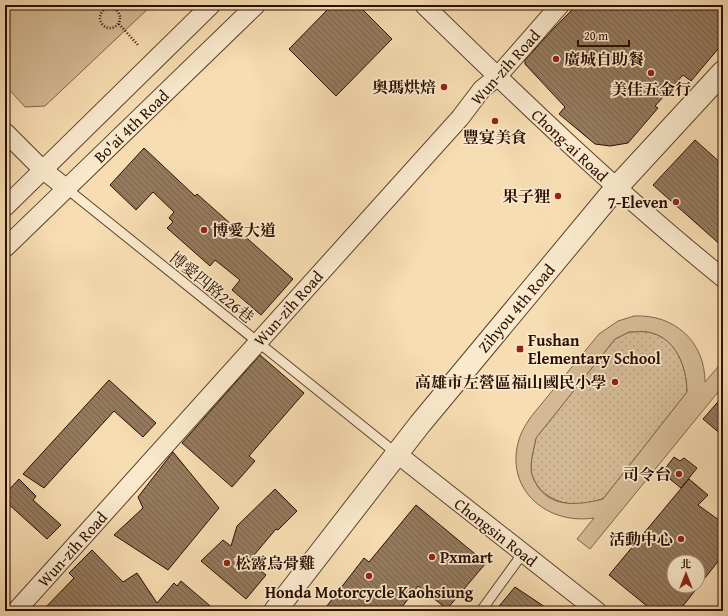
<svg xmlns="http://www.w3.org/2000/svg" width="728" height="616" viewBox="0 0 728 616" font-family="'Gentium Book Plus','Noto Serif TC',serif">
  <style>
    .grass { fill: url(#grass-dots); stroke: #7f644a }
    .park { fill: #d4ba94; stroke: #7f644a; fill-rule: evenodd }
    .building { fill: url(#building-back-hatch); stroke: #2a0e00; fill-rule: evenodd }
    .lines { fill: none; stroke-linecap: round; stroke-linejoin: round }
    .service-casing { stroke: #5d422c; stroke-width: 11 }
    .minor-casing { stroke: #5d422c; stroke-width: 20 }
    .tertiary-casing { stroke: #5d422c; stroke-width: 24 }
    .path { stroke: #2a0e00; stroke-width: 2.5; stroke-dasharray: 1 2; stroke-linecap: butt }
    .service { stroke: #fae9cd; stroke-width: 9 }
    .minor { stroke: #fae9cd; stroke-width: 18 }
    .tertiary { stroke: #fae9cd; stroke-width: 22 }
    .poi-dot { fill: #8f2418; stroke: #fae9cd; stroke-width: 1.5 }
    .labels { text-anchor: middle; stroke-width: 3.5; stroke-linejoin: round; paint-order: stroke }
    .poi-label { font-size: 16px; font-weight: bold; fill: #2a0e00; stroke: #fae9cd; text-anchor: end }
    .street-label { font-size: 16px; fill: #2a0e00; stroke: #fae9cd }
  </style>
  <defs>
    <pattern id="grass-dots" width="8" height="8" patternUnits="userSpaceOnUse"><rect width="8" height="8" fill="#d4ba94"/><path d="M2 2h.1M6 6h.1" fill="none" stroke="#b69f7e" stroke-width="1.8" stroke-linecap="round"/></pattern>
    <pattern id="building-back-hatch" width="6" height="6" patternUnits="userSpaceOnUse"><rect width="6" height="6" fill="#957a5d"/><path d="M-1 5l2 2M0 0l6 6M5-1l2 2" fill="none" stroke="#7a624a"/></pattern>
  </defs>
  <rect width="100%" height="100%" fill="#f7ddb2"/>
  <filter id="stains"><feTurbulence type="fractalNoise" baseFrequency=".005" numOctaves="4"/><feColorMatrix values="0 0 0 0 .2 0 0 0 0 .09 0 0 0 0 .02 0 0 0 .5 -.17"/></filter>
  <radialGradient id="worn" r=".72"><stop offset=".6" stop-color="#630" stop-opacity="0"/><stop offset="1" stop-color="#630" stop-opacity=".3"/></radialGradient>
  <path class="grass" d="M629 332C635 332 642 331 648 332 676 337 687 367 687 392L603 499C597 500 589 504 582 504 562 506 539 496 532 475 529 464 534 449 536 438L615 339Z"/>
  <g class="park">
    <polygon points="5,5 152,5 45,106 25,107 5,85"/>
    <path d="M634 316C675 314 705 342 705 382L723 361V386L590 549 577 539 594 518C548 525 506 491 518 443 521 431 527 422 534 413L599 334 618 321ZM629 332C635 332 642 331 648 332 676 337 687 367 687 392L603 499C576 506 544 509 532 475 529 464 534 449 536 438L615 339Z"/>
  </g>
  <g class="building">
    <polygon points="332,5 358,5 392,39 336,96 289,49"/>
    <polygon points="577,5 723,5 723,43 691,81 683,75 655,106 658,108 628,143 610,146 595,144 559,114 565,107 525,64 525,60 555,27"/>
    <polygon points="695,140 723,165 723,247 653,185"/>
    <polygon points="144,148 195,196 197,194 293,279 261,315 232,290 240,280 215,260 210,266 167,228 173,222 169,218 174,212 153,192 136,210 110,185"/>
    <polygon points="260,355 304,393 249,456 255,461 232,487 182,443"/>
    <polygon points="109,380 156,423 143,437 114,411 44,488 23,474"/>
    <polygon points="723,396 723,436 703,419"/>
    <polygon points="173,452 219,508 168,570 114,535 143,508 138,497"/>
    <polygon points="674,457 680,461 684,458 697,468 681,488 665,475 667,472 664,470"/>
    <polygon points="19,479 36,496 33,500 61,525 47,539 5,501 5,494"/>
    <path d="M689 479 708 495 698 505 723 523V555L679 611H653L609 575ZM674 562H698V586H674Z"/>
    <polygon points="275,489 297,511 278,530 276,529 249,561 266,575 246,599 201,561 223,540 231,546 237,526"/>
    <polygon points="416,505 486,563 447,609 418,586 399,611 323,611 364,558 369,562"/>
    <polygon points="92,550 123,582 137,573 157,603 174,583 177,586 181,581 216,611 42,611 74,578 69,573"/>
    <polygon points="515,587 551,611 495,611"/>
  </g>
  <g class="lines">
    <g class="service-casing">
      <g id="service">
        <polyline points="66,188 396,453"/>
        <polyline points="481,611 523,553"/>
      </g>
    </g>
    <g class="minor-casing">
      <g id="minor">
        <path d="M424 5C521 100 618 193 723 278"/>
        <polyline points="5,132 42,169 66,188"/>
        <polyline points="5,207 211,5"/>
        <polyline points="5,248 256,5"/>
        <polyline points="396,453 597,611"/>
        <polyline points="16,611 460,118 482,89 497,77 560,5"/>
      </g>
    </g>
    <g class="tertiary-casing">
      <polyline id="tertiary" points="275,611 420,424 616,188 723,72"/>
    </g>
    <g class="path">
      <polyline points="100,5 104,10"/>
      <circle cx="110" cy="18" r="10"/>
      <polyline points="119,24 138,45"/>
    </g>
    <use href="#service" class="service"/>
    <use href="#minor" class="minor"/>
    <use href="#tertiary" class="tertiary"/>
  </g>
  <g class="poi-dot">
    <circle cx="556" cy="59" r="4"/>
    <circle cx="651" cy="73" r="4"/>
    <circle cx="444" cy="87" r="4"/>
    <circle cx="495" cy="121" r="4"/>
    <circle cx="558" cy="196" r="4"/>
    <circle cx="676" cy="202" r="4"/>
    <circle cx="204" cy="230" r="4"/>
    <rect x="516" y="345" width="8" height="8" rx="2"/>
    <circle cx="615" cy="382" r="4"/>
    <circle cx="679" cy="474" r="4"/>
    <circle cx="681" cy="539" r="4"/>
    <circle cx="432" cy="557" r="4"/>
    <circle cx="227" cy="563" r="4"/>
    <circle cx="369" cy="576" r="4"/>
  </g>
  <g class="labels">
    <g class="poi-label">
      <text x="564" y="65" text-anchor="start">廣城自助餐</text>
      <text x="436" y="93">奧瑪烘焙</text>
      <text x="651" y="95" text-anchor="middle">美佳五金行</text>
      <text x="495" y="143" text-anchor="middle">豐宴美食</text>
      <text x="550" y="202">果子狸</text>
      <text x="668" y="208">7-Eleven</text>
      <text x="212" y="236" text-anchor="start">博愛大道</text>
      <text x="528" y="346" text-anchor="start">Fushan<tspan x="528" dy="18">Elementary School</tspan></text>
      <text x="607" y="388">高雄市左營區福山國民小學</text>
      <text x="671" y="480">司令台</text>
      <text x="673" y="545">活動中心</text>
      <text x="440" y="563" text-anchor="start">Pxmart</text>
      <text x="235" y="569" text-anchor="start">松露烏骨雞</text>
      <text x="369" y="598" text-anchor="middle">Honda Motorcycle Kaohsiung</text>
    </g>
    <g class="street-label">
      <text transform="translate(505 67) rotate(-48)" y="6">Wun-zih Road</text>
      <text transform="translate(131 126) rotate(-44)" y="6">Bo'ai 4th Road</text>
      <text transform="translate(570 145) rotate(43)" y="6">Chong-ai Road</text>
      <text transform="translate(212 287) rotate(39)" y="6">博愛四路226巷</text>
      <text transform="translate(288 308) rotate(-48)" y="6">Wun-zih Road</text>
      <text transform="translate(516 308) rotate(-50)" y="6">Zihyou 4th Road</text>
      <text transform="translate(496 532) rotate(38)" y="6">Chongsin Road</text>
      <text transform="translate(72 549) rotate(-48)" y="6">Wun-zih Road</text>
    </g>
  </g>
  <rect width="728" height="616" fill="none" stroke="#f7ddb2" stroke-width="20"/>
  <rect x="6" y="6" width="716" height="604" fill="none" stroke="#2a0e00" stroke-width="2"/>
  <rect x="10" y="10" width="708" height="596" fill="none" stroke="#2a0e00"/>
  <g transform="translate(686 574)"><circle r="19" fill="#fae9cd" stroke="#a7917b"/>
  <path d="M0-3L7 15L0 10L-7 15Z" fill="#8f2418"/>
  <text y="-6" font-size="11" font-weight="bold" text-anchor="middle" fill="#2a0e00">北</text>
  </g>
  <path d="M578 40v6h51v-6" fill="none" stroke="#2a0e00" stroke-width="2"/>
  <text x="584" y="40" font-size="12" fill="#2a0e00" stroke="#fae9cd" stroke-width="3" paint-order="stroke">20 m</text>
  <rect width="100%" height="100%" filter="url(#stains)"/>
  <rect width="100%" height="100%" fill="url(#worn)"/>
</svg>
